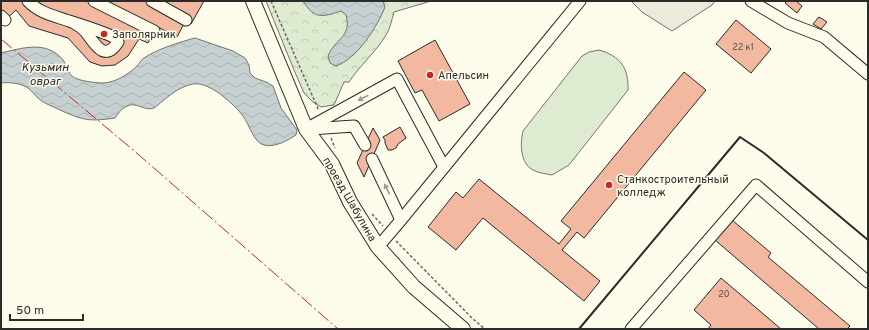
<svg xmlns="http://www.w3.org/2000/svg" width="869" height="330" viewBox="0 0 869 330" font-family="Overpass,sans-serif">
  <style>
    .forest { fill: url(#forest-crowns); stroke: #74746e }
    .pitch { fill: #deebd1; stroke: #74746e }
    .parking { fill: #eceadb; stroke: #74746e }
    .water { fill: url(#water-waves); stroke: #74746e }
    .building { fill: #f2b8a0; stroke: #2b2b2b }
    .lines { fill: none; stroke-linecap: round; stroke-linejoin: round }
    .minor-casing { stroke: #2b2b2b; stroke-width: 13 }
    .major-casing { stroke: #2b2b2b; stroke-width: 16 }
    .path { stroke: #6a6964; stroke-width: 1.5; stroke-dasharray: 3 2; stroke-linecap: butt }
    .minor { stroke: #fdfbea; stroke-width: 11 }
    .major { stroke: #fdfbea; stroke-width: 14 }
    .wall { stroke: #2b2b2b; stroke-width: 2 }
    .power { stroke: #c62828; stroke-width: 1; stroke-dasharray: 14 3 2 3; stroke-linecap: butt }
    .oneway { fill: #9e9d94 }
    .poi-dot { fill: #c62828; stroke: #fdfbea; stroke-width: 1.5 }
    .labels { text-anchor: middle; stroke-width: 3; stroke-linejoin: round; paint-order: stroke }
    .number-label { font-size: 9px; fill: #5d4e48 }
    .poi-label { font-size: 11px; fill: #2b2b2b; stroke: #fdfbea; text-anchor: start }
    .street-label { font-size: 11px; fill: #2b2b2b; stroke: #fdfbea }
    .water-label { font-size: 12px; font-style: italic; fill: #2b2b2b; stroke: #fdfbea }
  </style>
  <defs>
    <pattern id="forest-crowns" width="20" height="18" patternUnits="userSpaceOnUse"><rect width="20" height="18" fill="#deebd1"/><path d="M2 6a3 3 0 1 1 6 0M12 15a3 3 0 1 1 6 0" fill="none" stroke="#bfcab4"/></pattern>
    <pattern id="water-waves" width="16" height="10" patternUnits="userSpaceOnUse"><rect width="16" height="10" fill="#c7d0d0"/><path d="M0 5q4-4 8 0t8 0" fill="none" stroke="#abb3b3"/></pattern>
  </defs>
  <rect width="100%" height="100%" fill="#fdfbea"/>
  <path class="forest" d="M266 1H431L394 12C392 19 390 29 386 35 376 52 360 65 349 82H344L334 105 321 107 313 102 304 93 294 70Z"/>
  <path class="pitch" d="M599 50C620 56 629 68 628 90L569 165 552 175C547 174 538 173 533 170 520 163 520 144 523 131L582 56 589 52Z"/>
  <polygon class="parking" points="631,1 715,1 712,5 672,31 642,12"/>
  <g class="water">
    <path d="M303 1H383L385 7C377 27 357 59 336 66L330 63 328 56C335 38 352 38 346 15L341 11C322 17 315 20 303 1Z"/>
    <path d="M195 38 233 51 245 58 249 65 250 73 255 78 266 82 273 86 281 108 297 130 296 135C288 140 275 148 264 145 254 143 249 124 243 116 234 104 209 81 193 84 182 86 172 93 164 100 161 102 157 106 154 108 144 112 136 100 125 107 121 109 118 114 115 118 88 122 82 120 58 109 52 106 45 104 39 99 35 96 32 91 28 88 20 83 10 82 1 83V53C22 48 47 40 63 60 67 65 68 73 72 76 77 81 96 83 104 83 116 82 127 75 136 67 139 64 141 60 144 58 157 49 180 42 195 38Z"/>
  </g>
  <g class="building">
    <polygon points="1,1 204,1 191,24 186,20 177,37 156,26 148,43 139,39 128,56 115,65 102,66 90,62 68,38 29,26 16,10 1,24"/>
    <polygon points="787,1 796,1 802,6 797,13 785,3"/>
    <polygon points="819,17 827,22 821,29 813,24"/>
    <polygon points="736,20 771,49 751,73 716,44"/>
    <polygon points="435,40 470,104 439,121 422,90 415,93 398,61"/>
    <polygon points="684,72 706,90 584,238 577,232 562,250 600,281 584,301 483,218 456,250 428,227 456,192 463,198 479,179 559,244 571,229 561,221"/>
    <polygon points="400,127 406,138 398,144 396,148 392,150 388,150 385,143 385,140 383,137"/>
    <polygon points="373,128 380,140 364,177 357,163"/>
    <polygon points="732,220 771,253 768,257 850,326 847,329 819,329 715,240"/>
    <polygon points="721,278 781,329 708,329 711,325 694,310"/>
  </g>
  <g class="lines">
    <g class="minor-casing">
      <g id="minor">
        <path d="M28 1C39 13 55 16 69 21 85 26 101 31 116 38L118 42C104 64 94 42 85 31 82 28 78 25 74 23"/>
        <polyline points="94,1 154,31"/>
        <polyline points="152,1 186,20"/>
        <polyline points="751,1 788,23 824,37 868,74"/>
        <polyline points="1,16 5,20"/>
        <polyline points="306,129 397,79 444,167"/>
        <polyline points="310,129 354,126 365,145"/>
        <polyline points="372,159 401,220"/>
        <polyline points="378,247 401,220 580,1"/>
        <polyline points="631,329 756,185 868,282"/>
      </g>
    </g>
    <g class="major-casing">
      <polyline id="major" points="253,1 306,129 332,164 350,202 378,247 414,287 463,329"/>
    </g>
    <g class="path">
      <polyline points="271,1 319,111"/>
      <polyline points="331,138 335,148"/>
      <polyline points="372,214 383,226"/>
      <polyline points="396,241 473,319 485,329"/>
    </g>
    <use href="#minor" class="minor"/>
    <use href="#major" class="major"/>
    <polyline class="wall" points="579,329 740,137 764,153 868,240"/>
    <polyline class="power" points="1,39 139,155 338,329"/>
  </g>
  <defs><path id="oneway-solid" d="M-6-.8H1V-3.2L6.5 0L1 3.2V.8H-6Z"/></defs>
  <g class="oneway">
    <use href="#oneway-solid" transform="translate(363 98) rotate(152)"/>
    <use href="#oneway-solid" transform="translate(387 189) rotate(-116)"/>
  </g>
  <g class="poi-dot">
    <circle cx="104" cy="34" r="4"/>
    <circle cx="430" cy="75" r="4"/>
    <circle cx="609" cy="185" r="4"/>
  </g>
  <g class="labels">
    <g class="number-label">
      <text x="743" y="50">22 к1</text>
      <text x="724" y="297">20</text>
    </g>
    <g class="poi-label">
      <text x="112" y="38">Заполярник</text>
      <text x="438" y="79">Апельсин</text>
      <text x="617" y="183">Станкостроительный<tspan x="617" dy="13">колледж</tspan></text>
    </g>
    <g class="street-label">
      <text transform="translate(350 199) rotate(60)" y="4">проезд Шабулина</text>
    </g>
    <g class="water-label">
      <text x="45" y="71">Кузьмин<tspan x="45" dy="14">овраг</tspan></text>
    </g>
  </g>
  <rect width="869" height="330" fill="none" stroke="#2b2b2b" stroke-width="4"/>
  <path d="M10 314v6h73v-6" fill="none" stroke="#2b2b2b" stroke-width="2"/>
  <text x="16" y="314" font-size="12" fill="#2b2b2b" stroke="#fdfbea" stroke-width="3" paint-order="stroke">50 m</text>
</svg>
